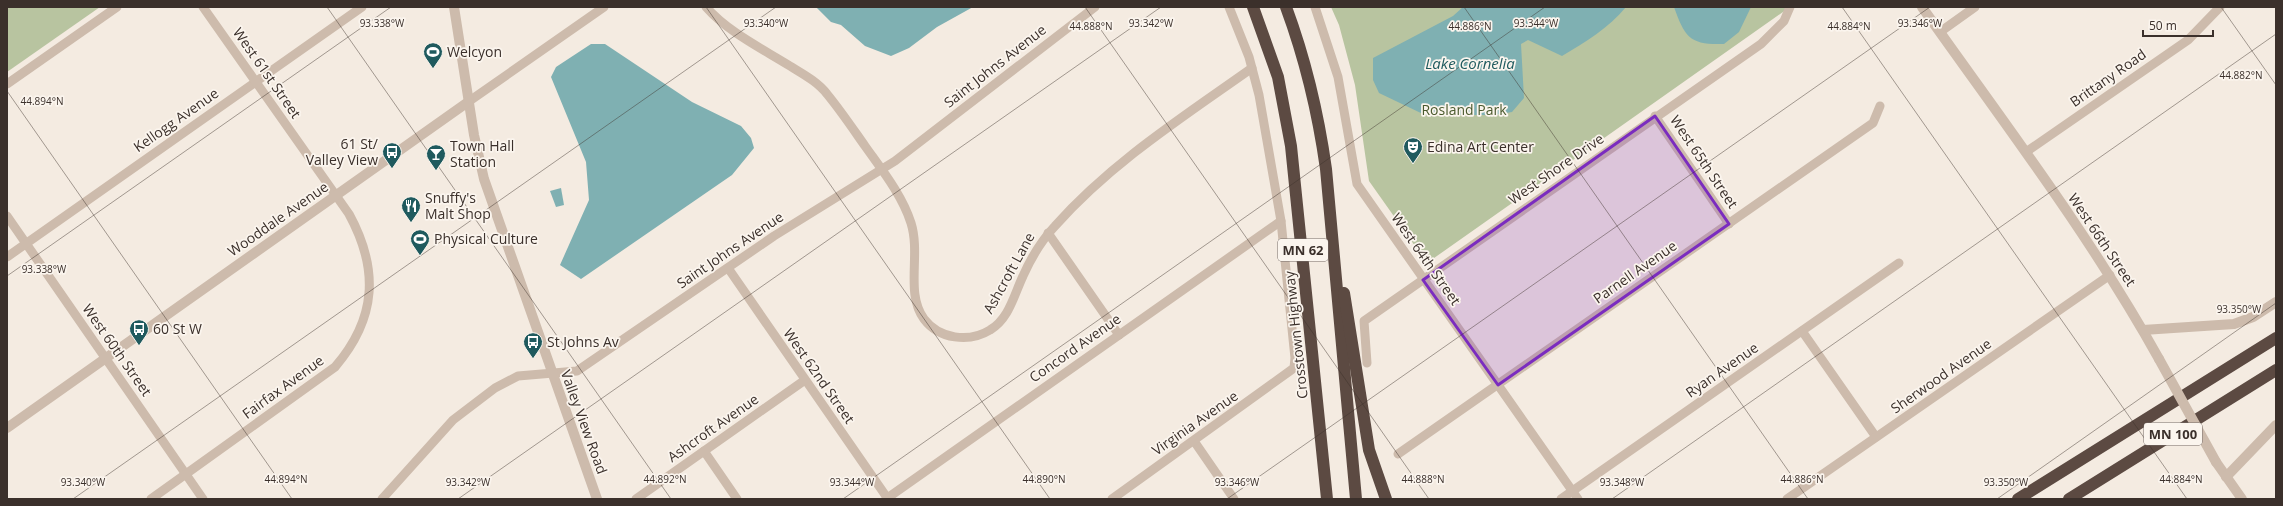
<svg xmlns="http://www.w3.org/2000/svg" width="2283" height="506" viewBox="0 0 2283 506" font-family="'Open Sans',sans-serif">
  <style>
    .green { fill: #b8c4a0 }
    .water { fill: #7fb0b2 }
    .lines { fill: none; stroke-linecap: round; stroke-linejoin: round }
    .minor { stroke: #cdbbac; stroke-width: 9 }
    .tertiary { stroke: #cdbbac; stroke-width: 10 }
    .motorway { stroke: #5c4a42; stroke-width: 12 }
    .tertiary-bridge { stroke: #cdbbac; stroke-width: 10 }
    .marked { fill: #7b2cbf; fill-opacity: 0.2; stroke: #7b2cbf; stroke-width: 3; stroke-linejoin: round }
    .ticks { fill: none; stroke: #3b302b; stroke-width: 1; stroke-opacity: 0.45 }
    .labels { text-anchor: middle; stroke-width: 3.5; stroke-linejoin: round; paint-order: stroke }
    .shield { fill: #fbf5ee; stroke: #756b66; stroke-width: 1 }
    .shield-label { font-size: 13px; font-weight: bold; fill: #3b302b }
    .poi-label { font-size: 14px; fill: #3b302b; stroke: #fbf5ee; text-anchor: start }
    .street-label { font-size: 14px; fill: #3b302b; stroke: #fbf5ee }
    .park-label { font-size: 14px; fill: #4a5a2e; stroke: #fbf5ee }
    .water-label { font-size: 15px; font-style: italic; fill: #1f5a5e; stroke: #fbf5ee }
    .ticks-label { font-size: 10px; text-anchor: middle; fill: #3b302b; stroke: #fbf5ee; stroke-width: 3.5; stroke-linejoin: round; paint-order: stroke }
  </style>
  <rect width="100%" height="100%" fill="#f4ebe1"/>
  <g class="green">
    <polygon points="7,7 100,7 7,72"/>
    <polygon points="1331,7 1790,7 1427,263 1369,181 1355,85 1339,25"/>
  </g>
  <g class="water">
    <polygon points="816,7 973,7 937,27 909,48 891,56 865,46 841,25 831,22"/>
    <path d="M1463 7H1626C1609 28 1585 42 1562 56L1528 40 1521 44 1524 98 1512 112 1494 115H1425L1379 93 1373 80V58L1453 16Z"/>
    <path d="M1674 7H1751L1739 32 1724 44C1690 45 1685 38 1674 7Z"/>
    <polygon points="591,44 605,44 692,102 741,126 751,138 754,148 732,175 581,279 560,265 589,200 586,162 551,77 556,67"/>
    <polygon points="561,188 564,205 556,207 550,191"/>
  </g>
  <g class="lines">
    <g class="minor">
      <path d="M706 7C728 32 761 48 790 66 803 74 818 82 827 94 841 111 853 129 865 146 882 170 902 195 911 223 921 255 905 293 924 319 939 339 969 343 990 330 1009 319 1014 295 1023 276 1031 258 1041 241 1055 226 1112 162 1183 117 1252 68"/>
      <polyline points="1315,7 1338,77 1357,184 1578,499"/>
      <polyline points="1940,32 1975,7"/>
      <polyline points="7,84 117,7"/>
      <polyline points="468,102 604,7"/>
      <polyline points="1655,116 1729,224"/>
      <polyline points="2026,152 2188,40 2220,7"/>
      <polyline points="7,216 203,499"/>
      <polyline points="1048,233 1119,335"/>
      <polyline points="7,257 362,7"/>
      <polyline points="728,268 888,499"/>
      <polyline points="1802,331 1876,437"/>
      <polyline points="1367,363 1364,321 1761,44 1784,21 1790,7"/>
      <polyline points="1194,441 1234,499"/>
      <polyline points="704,451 737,499"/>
      <polyline points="1398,454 1873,123 1880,106"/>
      <path d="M151 499 335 367C377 318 379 269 349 214L203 7"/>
      <polyline points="382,499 453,420 495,388 518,376 577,371 774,236 895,161 1095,7"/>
      <polyline points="636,499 805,380"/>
      <polyline points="886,499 1281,221"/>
      <polyline points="1112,499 1294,368 1295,358 1281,221 1259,95 1249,57 1229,7"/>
      <polyline points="1561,499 1899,263"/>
      <polyline points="1787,499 2110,275"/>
    </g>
    <g class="tertiary">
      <polyline points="454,7 474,135 484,179 597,499"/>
      <path d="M1922 7C2004 123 2090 235 2159 359"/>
      <polyline points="2143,330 2234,324 2253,317 2276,302"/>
      <polyline points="7,428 468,102"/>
      <polyline points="2216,462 2242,499"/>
      <polyline points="2226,477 2276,425"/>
    </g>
    <g class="motorway">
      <polyline points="1253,7 1278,77 1291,146 1327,499"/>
      <path d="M1286 7C1306 61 1318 112 1326 169L1356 499"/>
      <polyline points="1344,293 1369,450 1386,499"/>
      <polyline points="2018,499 2276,338"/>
      <polyline points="2069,499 2276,370"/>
    </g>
    <polyline class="tertiary-bridge" points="2159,359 2216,462"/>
  </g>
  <path class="marked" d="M1655 116 1729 224 1498 385 1423 280Z"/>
  <path class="ticks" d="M327 7 671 499M706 7 1050 499M1085 7 1429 499M1464 7 1808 499M1842 7 2187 499M2221 7 2276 85M7 91 292 499M7 276 391 7M73 499 776 7M458 499 1161 7M843 499 1545 7M1227 499 1930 7M1612 499 2276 34M1997 499 2276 303"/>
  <defs>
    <g id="stadium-pin" transform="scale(1)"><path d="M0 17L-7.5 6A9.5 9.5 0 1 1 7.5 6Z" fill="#1f5a5e" stroke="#fbf5ee"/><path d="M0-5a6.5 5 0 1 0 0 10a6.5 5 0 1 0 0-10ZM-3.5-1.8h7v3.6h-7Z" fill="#fff"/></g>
    <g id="theatre-pin" transform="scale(1)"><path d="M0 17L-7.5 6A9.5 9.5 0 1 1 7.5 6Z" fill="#1f5a5e" stroke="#fbf5ee"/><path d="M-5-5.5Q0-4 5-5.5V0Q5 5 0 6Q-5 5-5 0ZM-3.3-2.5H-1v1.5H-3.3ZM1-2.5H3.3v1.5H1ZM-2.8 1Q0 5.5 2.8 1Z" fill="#fff"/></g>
    <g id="bus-pin" transform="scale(1)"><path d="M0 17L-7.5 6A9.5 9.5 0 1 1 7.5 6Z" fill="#1f5a5e" stroke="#fbf5ee"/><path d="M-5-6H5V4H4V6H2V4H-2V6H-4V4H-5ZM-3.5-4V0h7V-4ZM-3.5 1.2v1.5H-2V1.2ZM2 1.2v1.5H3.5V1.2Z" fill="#fff"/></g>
    <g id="bar-pin" transform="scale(1)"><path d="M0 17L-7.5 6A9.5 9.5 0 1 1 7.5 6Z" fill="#1f5a5e" stroke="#fbf5ee"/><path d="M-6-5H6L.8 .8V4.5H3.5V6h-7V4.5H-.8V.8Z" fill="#fff"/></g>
    <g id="restaurant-pin" transform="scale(1)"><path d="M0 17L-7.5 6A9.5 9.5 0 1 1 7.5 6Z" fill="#1f5a5e" stroke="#fbf5ee"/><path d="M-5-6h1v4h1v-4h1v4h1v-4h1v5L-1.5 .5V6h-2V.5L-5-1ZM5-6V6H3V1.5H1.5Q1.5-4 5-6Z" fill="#fff"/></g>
  </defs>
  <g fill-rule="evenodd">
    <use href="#stadium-pin" x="433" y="52"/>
    <use href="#theatre-pin" x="1413" y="147"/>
    <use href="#bus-pin" x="392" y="152"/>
    <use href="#bar-pin" x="436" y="154"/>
    <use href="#restaurant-pin" x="411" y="206"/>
    <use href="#stadium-pin" x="420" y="239"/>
    <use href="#bus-pin" x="139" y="329"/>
    <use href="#bus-pin" x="533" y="342"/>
  </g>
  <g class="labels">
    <g class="shield">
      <rect x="1278" y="239" width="50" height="22" rx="3"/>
      <rect x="2144" y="423" width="58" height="22" rx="3"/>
    </g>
    <g class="shield-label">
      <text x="1303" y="255">MN 62</text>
      <text x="2173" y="439">MN 100</text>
    </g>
    <g class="poi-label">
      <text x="447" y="57">Welcyon</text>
      <text x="378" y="149" text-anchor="end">61 St/<tspan x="378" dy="16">Valley View</tspan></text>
      <text x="450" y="151">Town Hall<tspan x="450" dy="16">Station</tspan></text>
      <text x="1427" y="152">Edina Art Center</text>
      <text x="425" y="203">Snuffy's<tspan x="425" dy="16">Malt Shop</tspan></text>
      <text x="434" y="244">Physical Culture</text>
      <text x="153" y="334">60 St W</text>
      <text x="547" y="347">St Johns Av</text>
    </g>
    <g class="street-label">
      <text transform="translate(995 66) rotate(-38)" y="5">Saint Johns Avenue</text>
      <text transform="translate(267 73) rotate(55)" y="5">West 61st Street</text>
      <text transform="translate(2108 78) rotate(-35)" y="5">Brittany Road</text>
      <text transform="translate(176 120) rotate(-35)" y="5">Kellogg Avenue</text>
      <text transform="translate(1704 162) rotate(56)" y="5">West 65th Street</text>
      <text transform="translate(1556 169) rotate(-35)" y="5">West Shore Drive</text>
      <text transform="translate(278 219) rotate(-35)" y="5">Wooddale Avenue</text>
      <text transform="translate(2102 240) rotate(56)" y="5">West 66th Street</text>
      <text transform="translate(730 250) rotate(-34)" y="5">Saint Johns Avenue</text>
      <text transform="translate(1426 259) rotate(55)" y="5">West 64th Street</text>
      <text transform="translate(1635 272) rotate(-35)" y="5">Parnell Avenue</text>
      <text transform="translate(1009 273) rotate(-61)" y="5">Ashcroft Lane</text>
      <text transform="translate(1296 335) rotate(-96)" y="5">Crosstown Highway</text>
      <text transform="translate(1075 348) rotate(-35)" y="5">Concord Avenue</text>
      <text transform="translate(117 350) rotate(55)" y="5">West 60th Street</text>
      <text transform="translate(1722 370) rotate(-35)" y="5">Ryan Avenue</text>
      <text transform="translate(819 376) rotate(55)" y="5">West 62nd Street</text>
      <text transform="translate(1941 376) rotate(-35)" y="5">Sherwood Avenue</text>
      <text transform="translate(283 387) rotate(-36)" y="5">Fairfax Avenue</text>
      <text transform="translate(584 422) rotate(70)" y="5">Valley View Road</text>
      <text transform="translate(1195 423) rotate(-35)" y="5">Virginia Avenue</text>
      <text transform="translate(713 428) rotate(-35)" y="5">Ashcroft Avenue</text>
    </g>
    <g class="park-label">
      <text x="1464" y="115">Rosland Park</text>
    </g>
    <g class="water-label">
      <text x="1470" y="69">Lake Cornelia</text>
    </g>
  </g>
  <g class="ticks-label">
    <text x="382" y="27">93.338°W</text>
    <text x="766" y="27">93.340°W</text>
    <text x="1151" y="27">93.342°W</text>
    <text x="1536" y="27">93.344°W</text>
    <text x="1920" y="27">93.346°W</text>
    <text x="1849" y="30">44.884°N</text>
    <text x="1091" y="30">44.888°N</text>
    <text x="1470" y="30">44.886°N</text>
    <text x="2241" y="79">44.882°N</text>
    <text x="42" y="105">44.894°N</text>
    <text x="44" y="273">93.338°W</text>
    <text x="2239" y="313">93.350°W</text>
    <text x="286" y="483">44.894°N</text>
    <text x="665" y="483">44.892°N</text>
    <text x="1044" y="483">44.890°N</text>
    <text x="1423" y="483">44.888°N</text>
    <text x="1802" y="483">44.886°N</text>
    <text x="2181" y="483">44.884°N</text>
    <text x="83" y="486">93.340°W</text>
    <text x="468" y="486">93.342°W</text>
    <text x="852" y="486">93.344°W</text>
    <text x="1237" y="486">93.346°W</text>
    <text x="1622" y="486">93.348°W</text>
    <text x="2006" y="486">93.350°W</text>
  </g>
  <rect width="2283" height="506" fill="none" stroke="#3b302b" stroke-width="16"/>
  <path d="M2143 30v6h70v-6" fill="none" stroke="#3b302b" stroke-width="2"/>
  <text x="2149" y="30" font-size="12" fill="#3b302b" stroke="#fbf5ee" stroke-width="3" paint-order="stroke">50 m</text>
</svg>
